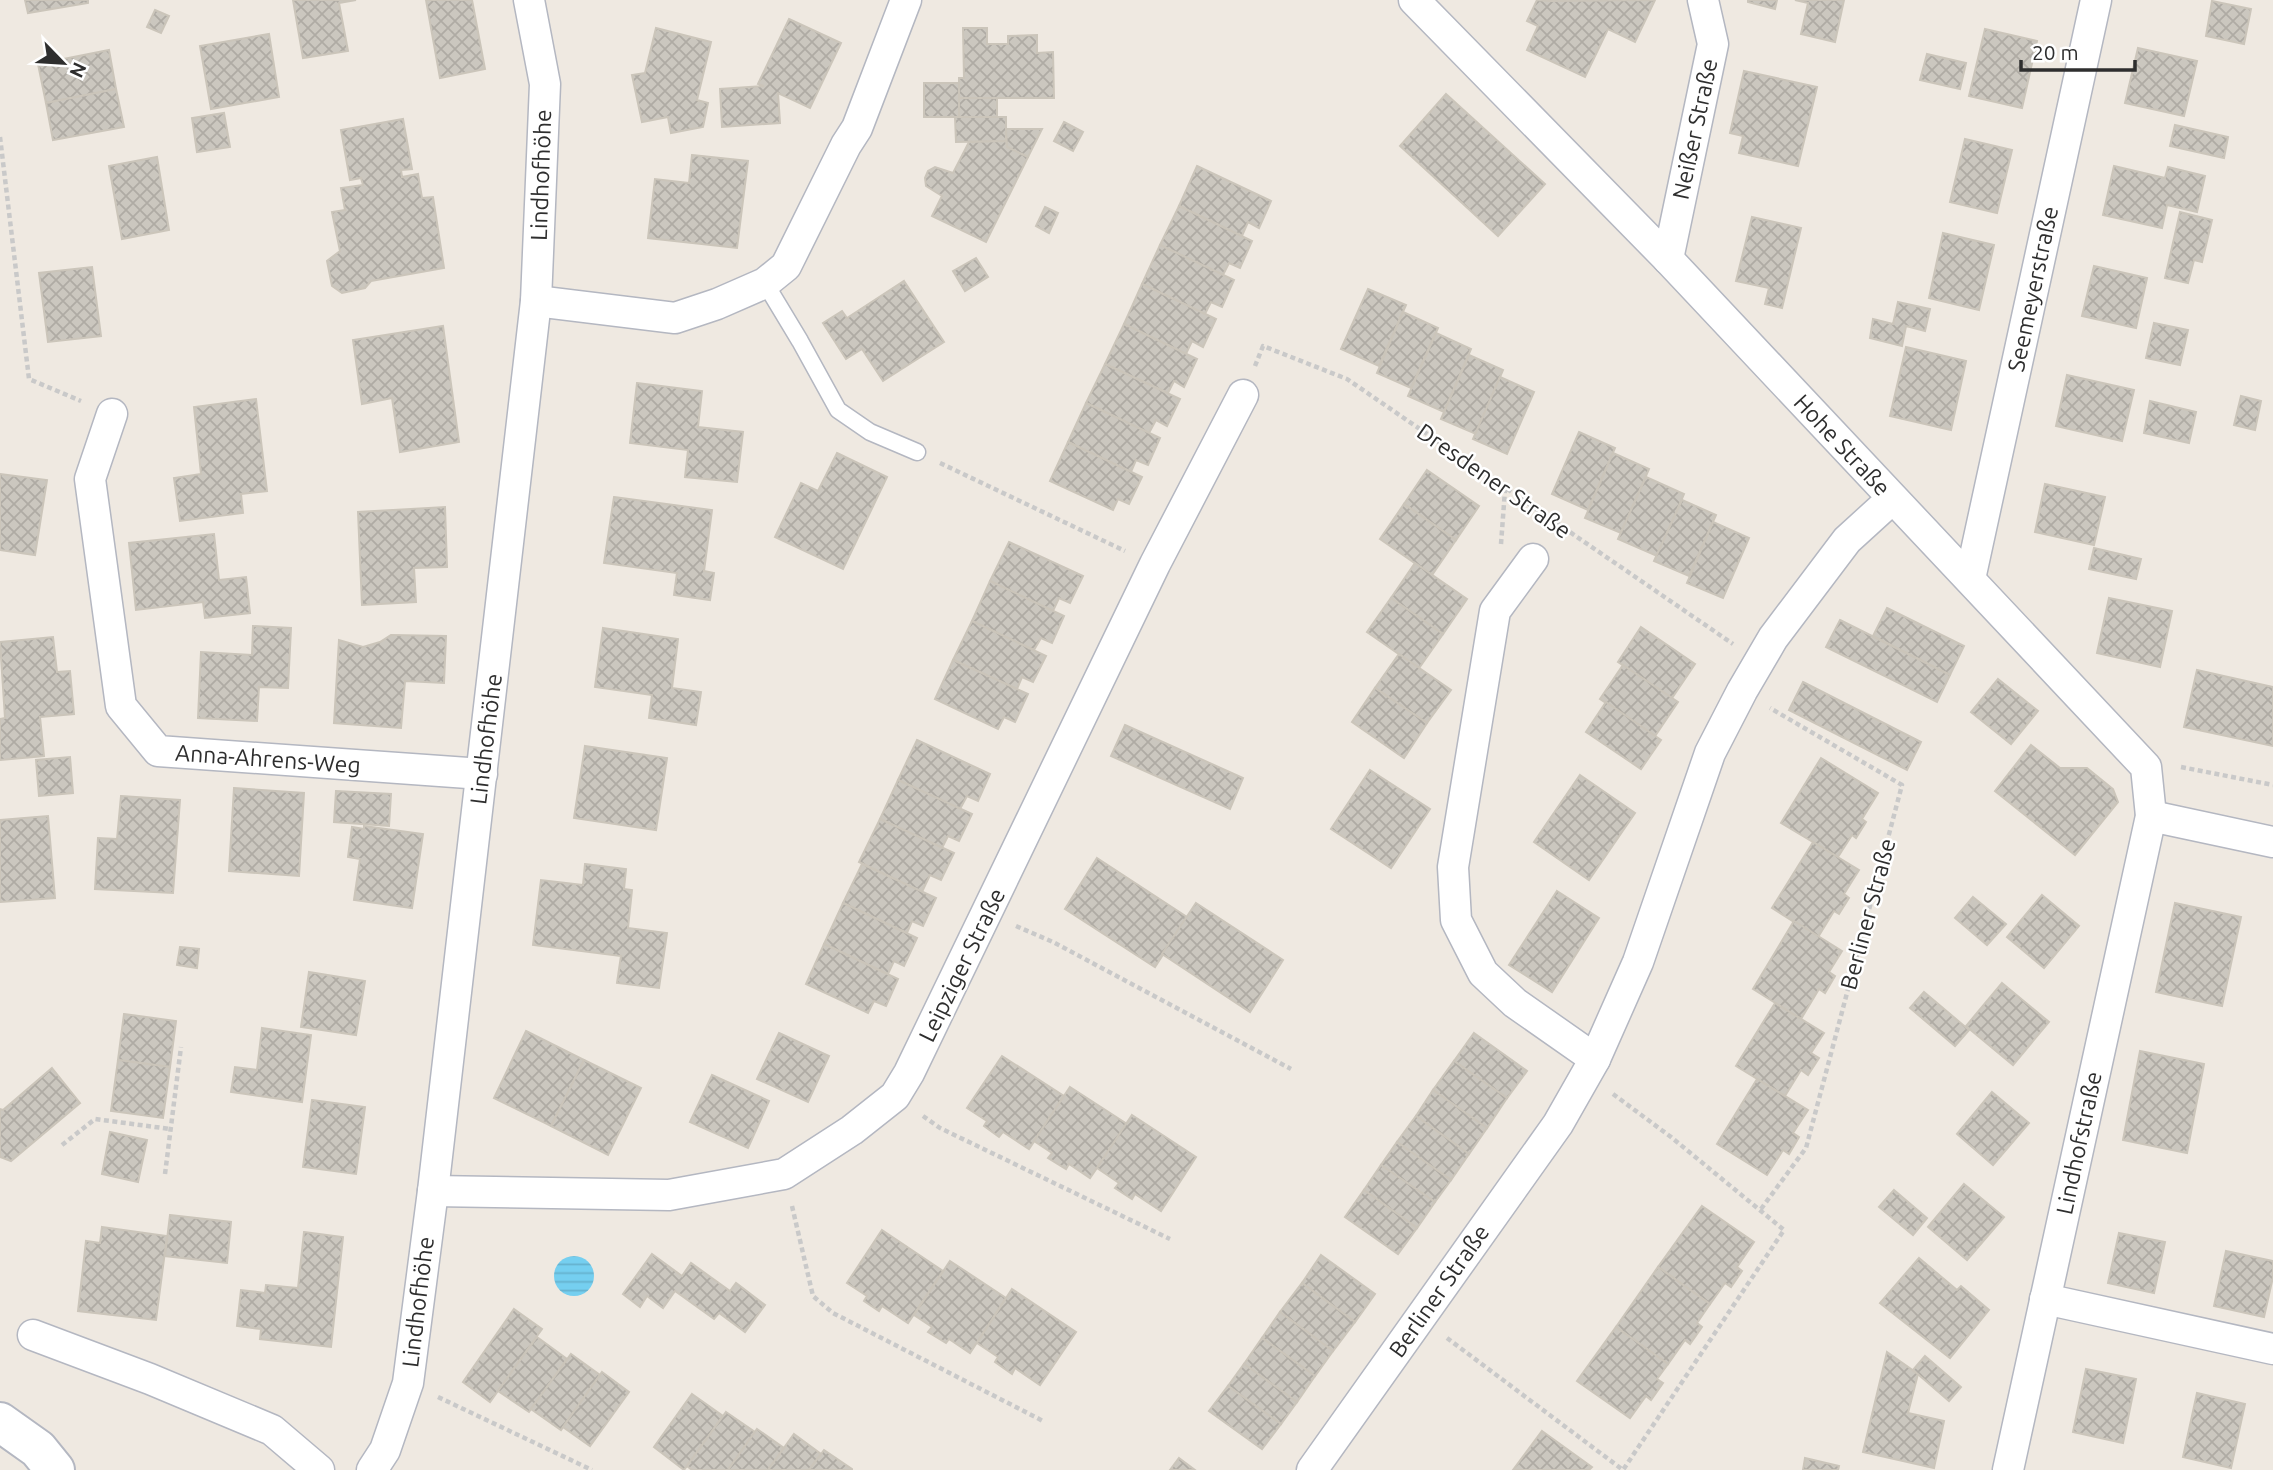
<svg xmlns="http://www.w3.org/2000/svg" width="2273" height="1470" viewBox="0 0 2273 1470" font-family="Ubuntu,sans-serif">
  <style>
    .water { fill: url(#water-rules) }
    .building { fill: url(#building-cross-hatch); stroke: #cbc5ba; stroke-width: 2 }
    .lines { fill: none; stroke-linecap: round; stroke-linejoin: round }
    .lane-casing { stroke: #b4b7c1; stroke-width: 19 }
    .street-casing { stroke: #b4b7c1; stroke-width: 33 }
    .secondary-casing { stroke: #b4b7c1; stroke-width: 42 }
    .path { stroke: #c9c9c9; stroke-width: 4.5; stroke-dasharray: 5 3.5; stroke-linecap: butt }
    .lane { stroke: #fff; stroke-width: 16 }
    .street { stroke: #fff; stroke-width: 30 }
    .secondary { stroke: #fff; stroke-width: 38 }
    .labels { text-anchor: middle; stroke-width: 5; stroke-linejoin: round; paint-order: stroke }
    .street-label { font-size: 23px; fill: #2e2e2e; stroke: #fff }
  </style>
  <defs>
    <pattern id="water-rules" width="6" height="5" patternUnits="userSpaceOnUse" patternTransform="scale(1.75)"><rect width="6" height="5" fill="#75cff0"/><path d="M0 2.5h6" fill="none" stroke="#66b2ce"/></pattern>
    <pattern id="building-cross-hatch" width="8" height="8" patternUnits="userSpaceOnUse" patternTransform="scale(1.75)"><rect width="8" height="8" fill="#cbc7bf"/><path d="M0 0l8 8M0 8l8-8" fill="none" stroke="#afaba4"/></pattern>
  </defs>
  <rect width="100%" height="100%" fill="#efe9e1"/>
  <circle class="water" cx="574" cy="1276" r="20"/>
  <g class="building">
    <polygon points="25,0 88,0 88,3 28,13"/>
    <polygon points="293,0 356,0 339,3 348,51 303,58"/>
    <polygon points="426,0 472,0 485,69 440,78"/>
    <polygon points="1537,0 1550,1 1655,0 1635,42 1608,29 1585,77 1527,50 1538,26 1527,21"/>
    <polygon points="1748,0 1777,0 1775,9 1748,2"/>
    <polygon points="1795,0 1844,0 1835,42 1801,34 1808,3"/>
    <polygon points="2212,1 2251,9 2244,44 2206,36"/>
    <polygon points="155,10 169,16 161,33 147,27"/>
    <polygon points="789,19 841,43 810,108 778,93 780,123 722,127 720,89 764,86 758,84"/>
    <polygon points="656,28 711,42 697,100 708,103 703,127 671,133 668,117 642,122 632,75 645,73"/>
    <polygon points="963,28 987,28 987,44 1008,44 1008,36 1037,35 1037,53 1053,52 1054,98 959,98 959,78 964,78"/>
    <polygon points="1985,29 2037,41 2022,108 1969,96"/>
    <polygon points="269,34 279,97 211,109 200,46"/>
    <polygon points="2138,48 2197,61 2184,116 2125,103"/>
    <polygon points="109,50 116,89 46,103 38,64"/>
    <polygon points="1927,54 1966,63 1960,89 1920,80"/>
    <polygon points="1744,71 1817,87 1798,166 1739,153 1743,136 1730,133"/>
    <rect x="924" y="83" width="35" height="34"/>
    <polygon points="116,89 124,127 53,140 46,103"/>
    <polygon points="1446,94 1545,184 1498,236 1400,146"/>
    <rect x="959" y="98" width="38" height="19"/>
    <polygon points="224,113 230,147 197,152 192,118"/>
    <polygon points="955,117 1006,117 1006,141 956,142"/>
    <polygon points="403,119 412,169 401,170 402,177 418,174 422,198 433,197 444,268 371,281 365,288 342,293 332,286 327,261 340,251 332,212 345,210 341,188 363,185 361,178 350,180 341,130"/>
    <polygon points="1064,122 1083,132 1073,151 1054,141"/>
    <polygon points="2175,125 2228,137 2224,158 2170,146"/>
    <polygon points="1006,129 1042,129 1028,157 1007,147"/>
    <polygon points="1965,139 2012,150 1997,213 1950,202"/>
    <polygon points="1006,141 1007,147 1028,157 986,242 932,216 942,196 926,186 925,178 928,171 935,167 953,173 969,142"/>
    <polygon points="692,155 748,161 737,248 648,238 655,179 689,183"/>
    <polygon points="157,157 169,230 122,239 109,166"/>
    <polygon points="1197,166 1271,201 1259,228 1248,222 1242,236 1179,206"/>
    <polygon points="2114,166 2165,178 2168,167 2205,176 2197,212 2167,205 2162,228 2103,215"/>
    <polygon points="1179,206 1252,241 1240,268 1229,263 1223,275 1160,245"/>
    <polygon points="1045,207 1058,213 1049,233 1036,226"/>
    <polygon points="2180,212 2212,220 2202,262 2194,260 2188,283 2165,278"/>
    <polygon points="1752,217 1801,228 1782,308 1765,304 1769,288 1736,281"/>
    <polygon points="1943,233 1994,245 1979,310 1929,298"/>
    <polygon points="1160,245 1234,280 1222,307 1211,302 1205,314 1142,284"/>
    <polygon points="976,258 988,277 965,291 953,271"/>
    <polygon points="2094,266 2147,278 2136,328 2082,316"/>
    <polygon points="92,267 101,336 48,342 39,273"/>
    <polygon points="904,281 944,342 883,381 862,349 846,359 823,323 842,311 847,318"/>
    <polygon points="1142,284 1216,319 1203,347 1192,341 1186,354 1124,324"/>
    <polygon points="1368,289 1406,305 1379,366 1341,349"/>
    <polygon points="1898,302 1930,309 1925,331 1906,326 1902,346 1870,338 1873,319 1893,324"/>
    <polygon points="1403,312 1438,328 1411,388 1377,373"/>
    <polygon points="2154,323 2188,330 2180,365 2146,358"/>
    <polygon points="1124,324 1197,359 1184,387 1174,381 1168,393 1105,364"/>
    <polygon points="443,326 459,442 400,452 392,398 362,404 353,340"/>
    <polygon points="1436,333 1471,349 1444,412 1408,396"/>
    <polygon points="1906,347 1966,361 1951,430 1890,416"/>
    <polygon points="1469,355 1503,370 1476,434 1441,419"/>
    <polygon points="1105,364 1180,399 1167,426 1156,420 1149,433 1086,403"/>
    <polygon points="2067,375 2134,390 2122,441 2056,426"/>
    <polygon points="1500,377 1534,392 1507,454 1473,439"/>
    <polygon points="637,383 702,391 698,427 743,432 737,482 685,477 688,450 630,443"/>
    <polygon points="2241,396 2261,401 2255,430 2234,425"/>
    <polygon points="256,399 267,491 241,494 243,513 180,521 174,478 201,474 194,407"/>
    <polygon points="2150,401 2196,412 2189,443 2144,433"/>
    <polygon points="1086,403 1160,438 1148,465 1136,460 1131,472 1068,442"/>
    <polygon points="1579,432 1615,448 1588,510 1552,494"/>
    <polygon points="1068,442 1142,477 1129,504 1118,499 1113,510 1050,481"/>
    <polygon points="837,453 887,477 843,569 775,537 801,483 818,491"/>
    <polygon points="1613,453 1649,469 1621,533 1585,518"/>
    <polygon points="1427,470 1479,506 1456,540 1404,504"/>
    <polygon points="0,474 47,480 35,555 0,550"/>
    <polygon points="1646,477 1684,494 1657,556 1618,539"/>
    <polygon points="2045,484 2105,497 2094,545 2035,532"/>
    <polygon points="614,497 712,510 704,571 714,573 710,600 674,595 677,573 604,563"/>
    <polygon points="1682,500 1716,515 1689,576 1654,561"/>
    <polygon points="1404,504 1456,540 1432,575 1380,539"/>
    <polygon points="445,507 447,567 414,568 416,602 362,605 358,512"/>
    <polygon points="1713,522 1749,538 1723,598 1687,583"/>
    <polygon points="214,534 219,580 246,577 250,613 205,618 203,602 136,610 129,543"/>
    <polygon points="1009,542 1083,576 1070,603 1059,598 1053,611 990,581"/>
    <polygon points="2094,548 2141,559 2136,579 2089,569"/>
    <polygon points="1415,563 1467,599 1443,634 1391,598"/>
    <polygon points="990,581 1064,616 1052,643 1041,638 1034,650 972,621"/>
    <polygon points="1391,598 1443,634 1419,668 1367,632"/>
    <polygon points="2109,598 2172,611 2160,667 2097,653"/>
    <polygon points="1887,608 1964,646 1950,675 1873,636"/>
    <polygon points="1840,620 1950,675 1937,702 1826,647"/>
    <polygon points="972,621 1046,656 1033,682 1022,677 1017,689 953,660"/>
    <polygon points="253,626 291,628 288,688 259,687 257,721 198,718 201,652 252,655"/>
    <polygon points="1641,627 1695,664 1672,698 1618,662"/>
    <polygon points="603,628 678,639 672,688 701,692 696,725 649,718 652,695 595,687"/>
    <polygon points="391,635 446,636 444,683 405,681 401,728 334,723 339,640 363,647 380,642"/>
    <polygon points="53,637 57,672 70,671 74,714 40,717 44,756 0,760 0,719 5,718 0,642"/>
    <polygon points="1399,654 1451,690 1427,723 1375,688"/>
    <polygon points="953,660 1028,694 1015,722 1004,717 998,729 935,699"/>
    <polygon points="1623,665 1678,702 1655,736 1600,699"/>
    <polygon points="2197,670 2273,687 2273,746 2184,727"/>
    <polygon points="1998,679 2038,711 2011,744 1971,712"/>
    <polygon points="1803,682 1921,742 1907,770 1789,710"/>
    <polygon points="1375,688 1427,723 1404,758 1352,722"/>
    <polygon points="1606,702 1661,740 1641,769 1586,732"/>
    <polygon points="1125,725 1243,778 1230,809 1111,756"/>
    <polygon points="917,740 990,774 978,801 967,796 960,809 898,780"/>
    <polygon points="2031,745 2060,768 2087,768 2113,789 2118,802 2075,855 1995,791"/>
    <polygon points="585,746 667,758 656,830 574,818"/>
    <polygon points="70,757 73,793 39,796 36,760"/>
    <polygon points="1821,758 1878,793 1862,819 1866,822 1856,838 1852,835 1838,857 1781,823"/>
    <polygon points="1370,770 1430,809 1391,868 1331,829"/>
    <polygon points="1580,775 1635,813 1589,880 1534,842"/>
    <polygon points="898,780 972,814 959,841 948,836 942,848 880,819"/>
    <polygon points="234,788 304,793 299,876 229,871"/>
    <polygon points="336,791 391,794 389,826 334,822"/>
    <polygon points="121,796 180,800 173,893 95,889 98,838 117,839"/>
    <polygon points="48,816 55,898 0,902 0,820"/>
    <polygon points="880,819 954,853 941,880 930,875 922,892 859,862"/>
    <polygon points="364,826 423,834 412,908 354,900 360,859 348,857 352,827 364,829"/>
    <polygon points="1813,842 1859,870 1844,894 1849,898 1839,914 1834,911 1818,937 1772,908"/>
    <polygon points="1097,858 1187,917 1155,967 1065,909"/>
    <polygon points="585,864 626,869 624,889 632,890 628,928 667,933 659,988 617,983 621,956 533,945 541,880 583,885"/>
    <polygon points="862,864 936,898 923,926 912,921 907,933 843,903"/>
    <polygon points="1557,891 1599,918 1552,992 1509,965"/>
    <polygon points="2042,895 2079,926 2044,968 2007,937"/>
    <polygon points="1973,897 2006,924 1987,945 1955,918"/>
    <polygon points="843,903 917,938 904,966 894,961 888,974 824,944"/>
    <polygon points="1196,903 1283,960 1250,1012 1162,954"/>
    <polygon points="2175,903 2241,917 2222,1006 2156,992"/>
    <polygon points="1794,921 1842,951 1829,972 1835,976 1825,993 1819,989 1801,1019 1753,989"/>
    <polygon points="824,944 898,979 886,1006 874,1001 868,1013 806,984"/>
    <polygon points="180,947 199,949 197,968 177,965"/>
    <polygon points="309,972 365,981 356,1035 301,1027"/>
    <polygon points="2002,983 2049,1022 2013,1065 1966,1026"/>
    <polygon points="1924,992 1969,1030 1955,1046 1910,1008"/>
    <polygon points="1775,1003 1824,1033 1811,1053 1819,1058 1808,1075 1801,1070 1785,1096 1736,1066"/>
    <polygon points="124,1014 176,1021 170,1067 118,1060"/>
    <polygon points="262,1028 311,1035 302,1102 231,1092 235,1067 257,1070"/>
    <polygon points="526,1031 584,1060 551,1126 494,1098"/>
    <polygon points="779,1033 829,1056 808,1102 757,1079"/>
    <polygon points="1474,1033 1527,1071 1507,1098 1454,1061"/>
    <polygon points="2140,1051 2204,1064 2187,1153 2123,1140"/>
    <polygon points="1002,1056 1064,1096 1029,1149 1003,1132 999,1137 984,1126 987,1121 967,1108"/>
    <polygon points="118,1060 170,1067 163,1118 111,1111"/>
    <polygon points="584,1060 641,1088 608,1155 551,1126"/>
    <polygon points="1454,1061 1507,1098 1487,1128 1433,1090"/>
    <polygon points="52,1068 80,1103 11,1161 0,1157 0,1109 3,1110"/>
    <polygon points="712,1075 769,1101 748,1148 690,1122"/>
    <polygon points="1757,1079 1808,1110 1793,1133 1799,1137 1789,1154 1783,1150 1767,1175 1717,1144"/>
    <polygon points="1070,1087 1127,1124 1090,1178 1069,1164 1066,1169 1048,1158 1052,1153 1034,1141"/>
    <polygon points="1433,1090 1487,1128 1469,1154 1416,1116"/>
    <polygon points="1992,1092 2029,1123 1993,1165 1957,1134"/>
    <polygon points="312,1100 365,1107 356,1174 303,1167"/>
    <polygon points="1132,1115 1196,1157 1161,1211 1135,1194 1132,1199 1115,1188 1119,1183 1097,1168"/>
    <polygon points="1416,1116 1469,1154 1451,1180 1397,1142"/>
    <polygon points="110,1132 147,1140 138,1182 102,1174"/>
    <polygon points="1397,1142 1451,1180 1435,1202 1381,1165"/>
    <polygon points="1381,1165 1435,1202 1417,1228 1364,1190"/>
    <polygon points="1964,1184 2004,1217 1967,1260 1928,1227"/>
    <polygon points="1364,1190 1417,1228 1398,1254 1345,1217"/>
    <polygon points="1894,1190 1927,1218 1913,1235 1879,1207"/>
    <polygon points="1702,1206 1754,1242 1737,1267 1742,1271 1731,1287 1725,1283 1710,1304 1658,1267"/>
    <polygon points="170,1215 231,1222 227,1263 165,1256"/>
    <polygon points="102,1227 167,1236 156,1320 78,1311 86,1241 100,1243"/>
    <polygon points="882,1230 943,1271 908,1323 882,1306 879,1311 864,1301 867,1296 847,1283"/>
    <polygon points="304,1232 343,1237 331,1347 260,1339 261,1329 237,1326 241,1290 265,1293 266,1285 298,1288"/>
    <polygon points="2119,1233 2165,1242 2154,1293 2108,1283"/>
    <polygon points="2226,1251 2273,1261 2273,1277 2264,1317 2214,1306"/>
    <polygon points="652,1254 682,1276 691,1263 730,1291 736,1283 765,1305 745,1332 719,1313 714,1319 675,1291 663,1308 647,1296 640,1307 623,1294"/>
    <polygon points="1321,1255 1375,1294 1355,1322 1302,1283"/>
    <polygon points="1919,1258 1957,1290 1961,1286 1989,1310 1950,1358 1880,1303"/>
    <polygon points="950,1261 1006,1298 970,1353 949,1339 946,1343 928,1332 932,1327 914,1315"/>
    <polygon points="1658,1267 1710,1304 1697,1323 1702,1327 1690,1344 1685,1340 1668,1364 1616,1327"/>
    <polygon points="1302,1283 1355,1322 1333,1351 1280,1312"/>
    <polygon points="1012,1289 1076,1332 1040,1385 1015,1368 1012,1374 995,1362 998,1357 977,1343"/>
    <polygon points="514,1309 542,1329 490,1402 463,1382"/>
    <polygon points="1280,1312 1333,1351 1315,1376 1262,1338"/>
    <polygon points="1616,1327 1668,1364 1657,1379 1663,1383 1651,1400 1646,1396 1630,1418 1577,1381"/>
    <polygon points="537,1337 567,1359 529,1412 498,1391"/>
    <polygon points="1262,1338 1315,1376 1297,1402 1244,1364"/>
    <polygon points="1887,1352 1918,1374 1908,1413 1944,1421 1934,1468 1863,1452"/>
    <polygon points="571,1354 600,1375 561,1430 531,1409"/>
    <polygon points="1925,1356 1961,1387 1949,1401 1913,1370"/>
    <polygon points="1244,1364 1297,1402 1281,1424 1228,1386"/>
    <polygon points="2086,1369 2136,1379 2123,1443 2073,1432"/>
    <polygon points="602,1372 629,1392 590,1446 563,1427"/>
    <polygon points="1228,1386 1281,1424 1262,1449 1209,1411"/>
    <polygon points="2197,1393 2245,1404 2231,1468 2183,1457"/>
    <polygon points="692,1394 723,1416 684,1470 654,1447"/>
    <polygon points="726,1412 755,1432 728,1470 692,1470 687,1466"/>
    <polygon points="757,1429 784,1448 768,1470 728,1470"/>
    <polygon points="1542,1431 1592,1467 1589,1470 1513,1470"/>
    <polygon points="794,1434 821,1454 809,1470 768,1470"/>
    <polygon points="824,1450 852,1469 852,1470 809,1470"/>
    <polygon points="1179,1458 1195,1470 1170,1470"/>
    <polygon points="1805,1458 1839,1466 1838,1470 1803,1470"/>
  </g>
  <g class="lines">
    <g class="lane-casing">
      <polyline id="lane" points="765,283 800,341 838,410 870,432 917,452"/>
    </g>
    <g class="street-casing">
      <g id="street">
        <polyline points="1414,0 1668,259 2146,767 2151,816 2008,1470"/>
        <polyline points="1668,259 1713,44 1703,0"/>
        <polyline points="536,301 675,318 717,304 765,283 786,266 846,145 857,128 906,0"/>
        <polyline points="112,414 90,479 121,706 158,751 482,774"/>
        <polyline points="1533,559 1495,611 1453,867 1456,920 1483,973 1515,1003 1595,1059"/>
        <polyline points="1970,579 2096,0"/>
        <polyline points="2151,816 2273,842"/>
        <polyline points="433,1191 669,1195 784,1174 852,1130 895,1096 909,1073 1155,564 1243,395"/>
        <polyline points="2045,1299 2273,1349"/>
        <polyline points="33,1335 150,1379 272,1430 319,1470"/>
        <polyline points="372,1470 385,1450 408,1383 433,1191 536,301 545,84 529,0"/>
        <polyline points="1312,1470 1558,1124 1595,1059 1638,962 1710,753 1742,691 1773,638 1847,540 1892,499"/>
      </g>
    </g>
    <g class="secondary-casing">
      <polyline id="secondary" points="0,1422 38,1449 55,1470"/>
    </g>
    <g class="path">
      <polyline points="0,137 29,379 81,401"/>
      <polyline points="1255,366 1263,346 1347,379 1733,644"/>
      <polyline points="940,463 1125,551"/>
      <polyline points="1501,544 1505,490"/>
      <polyline points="2181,767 2273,785"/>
      <polyline points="1016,926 1053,942 1291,1069"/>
      <polyline points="1613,1094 1671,1137 1784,1230 1623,1470"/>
      <polyline points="923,1116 940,1128 1170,1239"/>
      <polyline points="62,1145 95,1119 170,1129"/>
      <polyline points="165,1174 181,1047"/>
      <polyline points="792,1206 813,1296 833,1313 1043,1421"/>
      <polyline points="1761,1209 1806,1148 1902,785 1770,708"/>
      <polyline points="1447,1338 1623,1470"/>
      <polyline points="438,1397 592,1470"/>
    </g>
    <use href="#lane" class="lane"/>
    <use href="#street" class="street"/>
    <use href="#secondary" class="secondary"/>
  </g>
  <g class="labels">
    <g class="street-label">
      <text transform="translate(1695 129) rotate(-78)" y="8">Neißer Straße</text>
      <text transform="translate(541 175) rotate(-88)" y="8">Lindhofhöhe</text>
      <text transform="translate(2033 289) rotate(-78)" y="8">Seemeyerstraße</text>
      <text transform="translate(1842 445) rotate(47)" y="8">Hohe Straße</text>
      <text transform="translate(1494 481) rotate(35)" y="8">Dresdener Straße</text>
      <text transform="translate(486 739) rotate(-83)" y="8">Lindhofhöhe</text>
      <text transform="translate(268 759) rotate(4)" y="8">Anna-Ahrens-Weg</text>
      <text transform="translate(1868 914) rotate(-75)" y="8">Berliner Straße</text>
      <text transform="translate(962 965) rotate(-64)" y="8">Leipziger Straße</text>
      <text transform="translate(2079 1143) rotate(-78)" y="8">Lindhofstraße</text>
      <text transform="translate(1439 1291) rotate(-55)" y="8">Berliner Straße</text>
      <text transform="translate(418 1302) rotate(-83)" y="8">Lindhofhöhe</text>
    </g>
  </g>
  <g transform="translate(63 63) rotate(115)" stroke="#ffffff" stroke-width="5" paint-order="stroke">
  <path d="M0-5L12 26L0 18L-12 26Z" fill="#2e2e2e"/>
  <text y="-10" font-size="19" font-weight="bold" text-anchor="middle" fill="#2e2e2e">N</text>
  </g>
  <path d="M2021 60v10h114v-10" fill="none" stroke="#2e2e2e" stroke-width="3.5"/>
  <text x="2032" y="60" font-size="21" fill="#2e2e2e" stroke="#ffffff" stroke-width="5" paint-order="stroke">20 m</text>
</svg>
